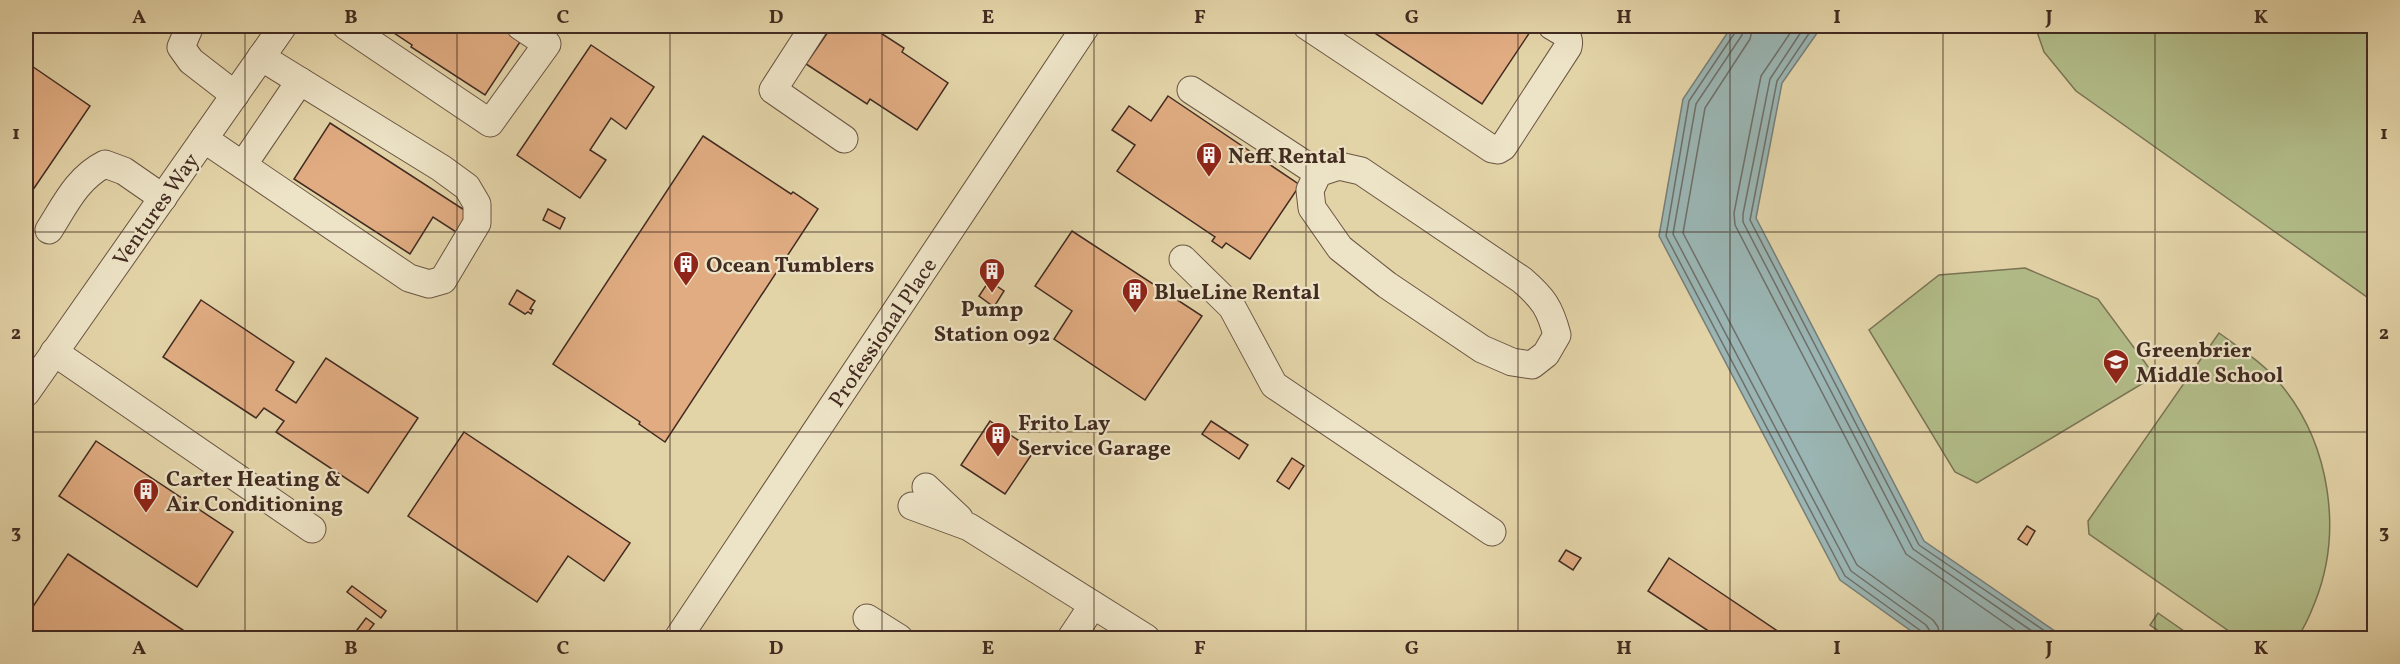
<svg xmlns="http://www.w3.org/2000/svg" width="2400" height="664" viewBox="0 0 2400 664" font-family="Vollkorn,serif">
  <style>
    .green { fill: #b2bd89; stroke: #7a7455; stroke-width: 1.5 }
    .water { fill: #9ab5b3; stroke: #777e79; stroke-width: 1.5 }
    .lines { fill: none; stroke-linecap: round; stroke-linejoin: round }
    .shore { stroke: #6e706a; stroke-width: 1.5 }
    .building { fill: #e1ac82; stroke: #422b21; stroke-width: 1.5 }
    .minor-casing { stroke: #6a5543; stroke-width: 29 }
    .minor { stroke: #ede3c6; stroke-width: 27 }
    .grid { fill: none; stroke: #422b21; stroke-width: 1.5; stroke-opacity: 0.55 }
    .labels { text-anchor: middle; stroke-width: 4.5; stroke-linejoin: round; paint-order: stroke }
    .poi-label { font-size: 22px; font-weight: bold; fill: #422b21; stroke: #ede3c6; text-anchor: start }
    .street-label { font-size: 22px; fill: #422b21; stroke: #ede3c6 }
    .neatline { fill: none; stroke: #422b21; stroke-width: 2 }
    .grid-label { font-size: 20px; text-anchor: middle; font-weight: bold; fill: #422b21 }
  </style>
  <rect width="100%" height="100%" fill="#e3d4a8"/>
  <filter id="stains"><feTurbulence type="fractalNoise" baseFrequency=".00333" numOctaves="4"/><feColorMatrix values="0 0 0 0 .2 0 0 0 0 .09 0 0 0 0 .02 0 0 0 .5 -.17"/></filter>
  <radialGradient id="worn" r=".72"><stop offset=".6" stop-color="#630" stop-opacity="0"/><stop offset="1" stop-color="#630" stop-opacity=".3"/></radialGradient>
  <g class="green">
    <polygon points="2035,26 2374,26 2374,302 2076,91 2044,52"/>
    <polygon points="2025,268 2098,299 2155,376 1977,483 1955,472 1869,330 1939,275"/>
    <path d="M2219 333C2241 349 2265 364 2282 386 2330 445 2343 532 2315 602 2310 615 2305 627 2297 638H2239L2089 534 2088 521Z"/>
    <polygon points="2158,613 2194,638 2169,638 2150,625"/>
  </g>
  <polygon class="water" points="1732,26 1822,26 1782,83 1756,218 1924,541 2065,638 1921,638 1840,580 1659,236 1683,99"/>
  <g class="lines">
    <g class="shore">
      <polyline points="1736,26 1736,31 1689,101 1666,236 1845,576 1921,631 1924,638"/>
      <polyline points="1744,26 1742,35 1696,104 1673,234 1851,571 1926,625 1930,631 1931,638"/>
      <polyline points="1753,26 1750,39 1705,108 1683,233 1857,565 1933,620 1938,627 1940,638"/>
      <polyline points="1795,26 1761,76 1734,213 1735,225 1906,554 2026,638"/>
      <polyline points="1805,26 1770,79 1743,214 1743,222 1913,549 2042,638"/>
      <polyline points="1814,26 1777,81 1750,220 1919,545 2055,638"/>
    </g>
  </g>
  <g class="building">
    <polygon points="390,26 501,26 522,39 485,95 411,47 412,45 388,29"/>
    <polygon points="832,26 870,26 904,48 902,52 948,83 917,130 870,99 867,104 806,64"/>
    <polygon points="1364,26 1526,26 1532,29 1482,104"/>
    <polygon points="591,45 654,87 626,129 611,118 590,150 606,160 580,198 517,155"/>
    <polygon points="26,62 90,106 26,200"/>
    <polygon points="1168,96 1300,185 1250,259 1226,243 1222,248 1212,241 1215,237 1117,171 1135,145 1112,130 1129,106 1151,121"/>
    <polygon points="330,123 469,213 456,232 433,217 410,254 294,179"/>
    <polygon points="703,136 791,194 793,192 818,209 665,442 639,424 640,422 553,364"/>
    <polygon points="548,209 565,218 560,229 543,220"/>
    <polygon points="1072,231 1202,316 1145,400 1054,339 1072,311 1035,286"/>
    <polygon points="989,281 1004,291 994,307 979,296"/>
    <polygon points="517,290 535,301 530,309 533,310 531,314 528,312 525,314 509,304"/>
    <polygon points="201,300 294,362 276,390 296,403 326,358 418,418 368,493 276,432 284,421 264,408 256,418 163,357"/>
    <polygon points="990,421 1034,451 1005,494 961,465"/>
    <polygon points="1211,421 1248,445 1239,459 1202,434"/>
    <polygon points="464,432 630,543 604,581 568,556 537,602 408,516"/>
    <polygon points="96,441 233,532 197,587 59,496"/>
    <polygon points="1292,458 1304,466 1289,489 1277,481"/>
    <polygon points="2027,526 2035,531 2027,545 2018,539"/>
    <polygon points="1566,550 1581,558 1573,570 1559,561"/>
    <polygon points="68,554 195,638 26,638 26,617"/>
    <polygon points="1669,558 1788,638 1719,638 1648,591"/>
    <polygon points="352,586 386,611 381,618 347,592"/>
    <polygon points="366,618 374,624 363,638 351,638"/>
  </g>
  <g class="lines">
    <g class="minor-casing">
      <g id="minor">
        <polyline points="190,26 181,47 191,61 235,95"/>
        <polyline points="346,26 490,123 547,44 520,26"/>
        <path d="M1307 26 1492 149 1498 150 1503 147 1568 47C1571 35 1562 32 1552 26"/>
        <polyline points="813,28 773,90 844,139"/>
        <path d="M1191 90 1318 173 1339 166 1361 171 1522 280C1543 298 1550 308 1557 335L1546 354 1532 365 1512 362 1482 349 1387 285 1340 248 1312 208 1310 190 1318 173"/>
        <polyline points="204,139 409,278 429,284 443,280 477,223 477,204 467,187 441,168 261,57"/>
        <polyline points="243,165 300,81"/>
        <path d="M49 230C65 205 77 178 105 164L124 171 163 198"/>
        <polyline points="1183,259 1232,307 1274,385 1492,532"/>
        <polyline points="54,352 312,529"/>
        <polyline points="26,393 283,26"/>
        <polyline points="926,487 959,518"/>
        <polyline points="912,506 969,527 1146,638"/>
        <polyline points="867,618 899,638"/>
        <polyline points="678,638 1086,26"/>
        <polyline points="1071,638 1093,605"/>
      </g>
    </g>
    <use href="#minor" class="minor"/>
  </g>
  <path class="grid" d="M245 26V638M457 26V638M670 26V638M882 26V638M1094 26V638M1306 26V638M1518 26V638M1730 26V638M1943 26V638M2155 26V638M26 232H2374M26 432H2374"/>
  <defs>
    <g id="building-pin" transform="scale(1.35)"><path d="M0 17L-7.5 6A9.5 9.5 0 1 1 7.5 6Z" fill="#8f2418" stroke="#ede3c6"/><path d="M-4-6H4V6H1V3H-1V6H-4ZM-2.5-4.3h1.7v1.8h-1.7ZM.8-4.3h1.7v1.8H.8ZM-2.5-1h1.7V.8h-1.7ZM.8-1h1.7V.8H.8Z" fill="#fff"/></g>
    <g id="school-pin" transform="scale(1.35)"><path d="M0 17L-7.5 6A9.5 9.5 0 1 1 7.5 6Z" fill="#8f2418" stroke="#ede3c6"/><path d="M0-5L7-2L0 1L-7-2ZM-4 1L0 2.5L4 1V4Q0 6-4 4Z" fill="#fff"/></g>
  </defs>
  <g fill-rule="evenodd">
    <use href="#building-pin" x="1209" y="155"/>
    <use href="#building-pin" x="686" y="264"/>
    <use href="#building-pin" x="992" y="271"/>
    <use href="#building-pin" x="1135" y="291"/>
    <use href="#school-pin" x="2116" y="362"/>
    <use href="#building-pin" x="998" y="435"/>
    <use href="#building-pin" x="146" y="491"/>
  </g>
  <g class="labels">
    <g class="poi-label">
      <text x="1228" y="163">Neff Rental</text>
      <text x="706" y="272">Ocean Tumblers</text>
      <text x="1154" y="299">BlueLine Rental</text>
      <text x="992" y="316" text-anchor="middle">Pump<tspan x="992" dy="25">Station 092</tspan></text>
      <text x="2136" y="357">Greenbrier<tspan x="2136" dy="25">Middle School</tspan></text>
      <text x="1018" y="430">Frito Lay<tspan x="1018" dy="25">Service Garage</tspan></text>
      <text x="166" y="486">Carter Heating &amp;<tspan x="166" dy="25">Air Conditioning</tspan></text>
    </g>
    <g class="street-label">
      <text transform="translate(155 209) rotate(-55)" y="8">Ventures Way</text>
      <text transform="translate(882 332) rotate(-56)" y="8">Professional Place</text>
    </g>
  </g>
  <rect width="2400" height="664" fill="none" stroke="#e3d4a8" stroke-width="66"/>
  <rect x="33" y="33" width="2334" height="598" class="neatline"/>
  <g class="grid-label">
    <text x="139" y="23">A</text>
    <text x="351" y="23">B</text>
    <text x="563" y="23">C</text>
    <text x="776" y="23">D</text>
    <text x="988" y="23">E</text>
    <text x="1200" y="23">F</text>
    <text x="1412" y="23">G</text>
    <text x="1624" y="23">H</text>
    <text x="1837" y="23">I</text>
    <text x="2049" y="23">J</text>
    <text x="2261" y="23">K</text>
    <text x="16" y="139">1</text>
    <text x="2384" y="139">1</text>
    <text x="16" y="339">2</text>
    <text x="2384" y="339">2</text>
    <text x="16" y="538">3</text>
    <text x="2384" y="538">3</text>
    <text x="139" y="654">A</text>
    <text x="351" y="654">B</text>
    <text x="563" y="654">C</text>
    <text x="776" y="654">D</text>
    <text x="988" y="654">E</text>
    <text x="1200" y="654">F</text>
    <text x="1412" y="654">G</text>
    <text x="1624" y="654">H</text>
    <text x="1837" y="654">I</text>
    <text x="2049" y="654">J</text>
    <text x="2261" y="654">K</text>
  </g>
  <rect width="100%" height="100%" filter="url(#stains)"/>
  <rect width="100%" height="100%" fill="url(#worn)"/>
</svg>
